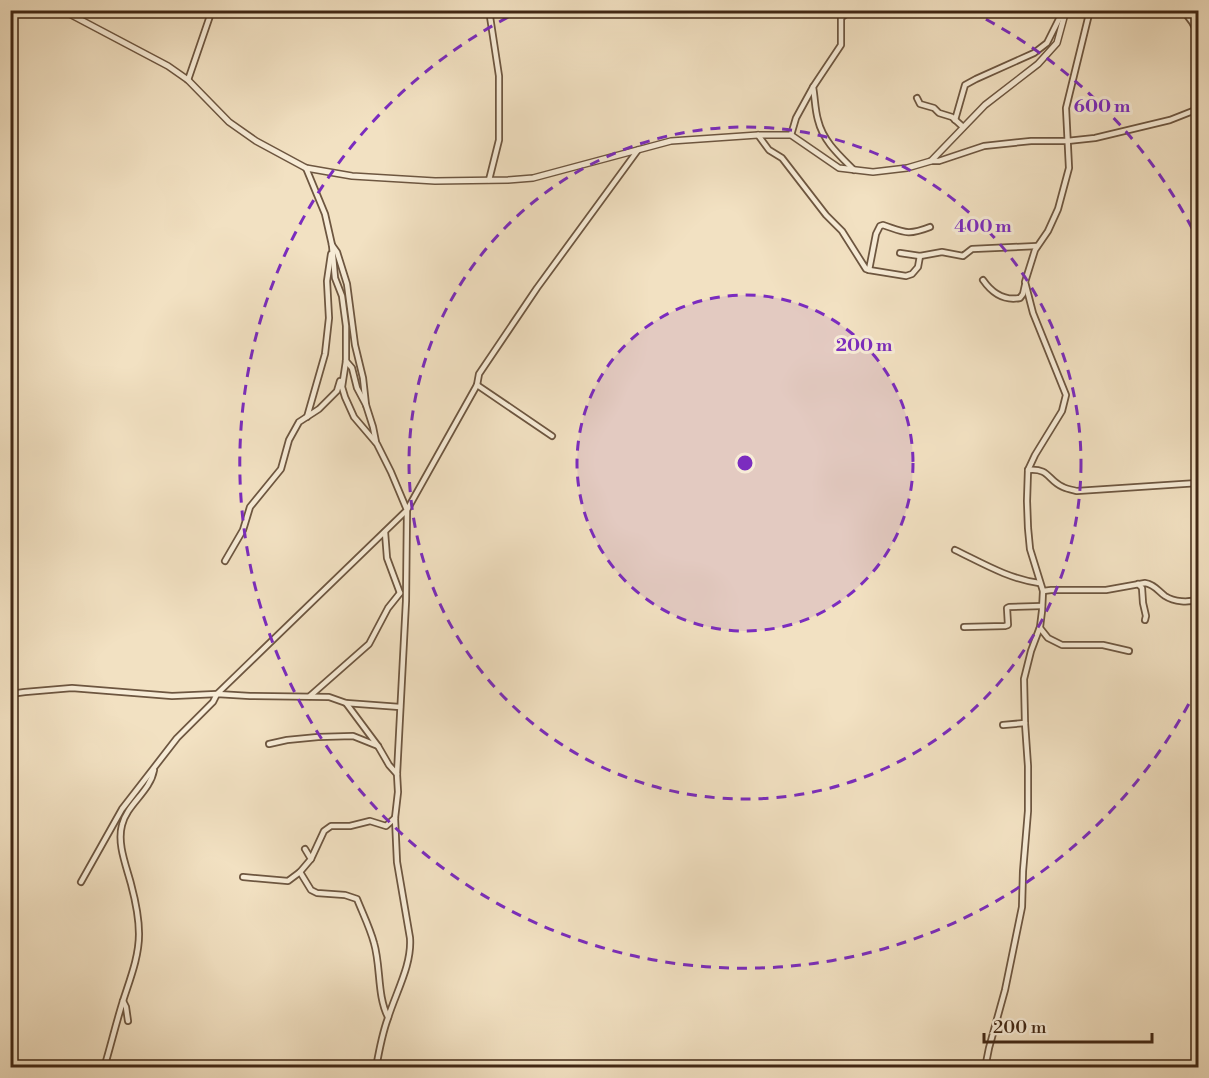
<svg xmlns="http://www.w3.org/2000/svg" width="1209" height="1078" viewBox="0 0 1209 1078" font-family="'Libre Bodoni',serif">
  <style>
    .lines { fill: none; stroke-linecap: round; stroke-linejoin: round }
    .minor-casing { stroke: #6d5640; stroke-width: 8 }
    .tertiary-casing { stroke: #6d5640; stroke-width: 8 }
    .minor { stroke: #f7ecd7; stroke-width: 4.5 }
    .tertiary { stroke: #f7ecd7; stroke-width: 5 }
    .ring { fill: none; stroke: #7b2cbf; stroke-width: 3; stroke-dasharray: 10 8 }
    .centre { fill: #7b2cbf; stroke: #f7ecd7; stroke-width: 3 }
    .ring-label { font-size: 18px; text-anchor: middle; font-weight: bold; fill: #7b2cbf; stroke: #f7ecd7; stroke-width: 6; stroke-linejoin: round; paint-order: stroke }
  </style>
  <rect width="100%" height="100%" fill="#f2e1c2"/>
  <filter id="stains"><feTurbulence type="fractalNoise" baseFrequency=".00333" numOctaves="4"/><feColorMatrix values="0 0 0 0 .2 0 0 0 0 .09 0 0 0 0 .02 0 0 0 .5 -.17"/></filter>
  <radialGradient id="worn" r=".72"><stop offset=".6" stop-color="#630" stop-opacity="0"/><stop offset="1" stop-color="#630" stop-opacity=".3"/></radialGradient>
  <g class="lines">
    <g class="minor-casing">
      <g id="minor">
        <polyline points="489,10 499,76 499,140 489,180"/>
        <path d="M841 10V45L813 87C815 98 815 110 818 120 823 141 839 155 854 170"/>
        <polyline points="1183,10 1192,22 1196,30"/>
        <polyline points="842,17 851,10"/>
        <polyline points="1198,78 1198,103"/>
        <polyline points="188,80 212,10"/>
        <polyline points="917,98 920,104 934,108 939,113 952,117 963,127"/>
        <polyline points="955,120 965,85 976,79 1034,53 1047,43 1059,19 1066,13"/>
        <path d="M758 135 769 150 782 158 826 215 842 231 866 269 869 270 876 234 880 226 883 225C904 232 907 236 930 227"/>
        <polyline points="791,135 796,118 813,87"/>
        <polyline points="931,161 939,161 984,146 1031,141 1067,141 1095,138 1170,120 1198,109"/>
        <polyline points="332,245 337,252 347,284 355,345 363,378 366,405"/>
        <polyline points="900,253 920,256 942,252 963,256 972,249 1037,246"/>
        <polyline points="869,270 906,276 912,274 918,267 920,256"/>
        <path d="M983 280C992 293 1004 301 1020 298L1023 294 1025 285"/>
        <polyline points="346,361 352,368 357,388 366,405 373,427 376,442"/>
        <polyline points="477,385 552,436"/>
        <polyline points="307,417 325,354 329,318 327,281 331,254"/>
        <path d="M1028 470C1050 468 1047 480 1063 487 1067 489 1073 490 1077 491L1198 483"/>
        <polyline points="385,532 387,558 400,593"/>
        <path d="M955 550C982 563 1009 579 1039 583"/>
        <polyline points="225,561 243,530 250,507 281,469 289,440 299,422 319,409 337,391 340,381"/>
        <polyline points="1138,584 1142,588 1143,603 1146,616 1145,620"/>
        <path d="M1043 591 1051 590H1106L1145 583C1154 584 1158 591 1165 596 1174 602 1189 603 1198 599"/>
        <polyline points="964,627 1005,626 1008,625 1007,608 1009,607 1042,606"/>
        <polyline points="1040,628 1048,638 1062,645 1103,645 1129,651"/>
        <polyline points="10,694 25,692 72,688 172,696 217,694 250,696 329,697 346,703 378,746 389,765 397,774"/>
        <polyline points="310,696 369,644 388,608 400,593"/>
        <polyline points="346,703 400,707"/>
        <polyline points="1003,725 1025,723"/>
        <polyline points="269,744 287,740 318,737 353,736 378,746"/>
        <polyline points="311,859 324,831 331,826 350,826 370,821 386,826 395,818"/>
        <path d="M300 872 311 890 317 893 345 895 357 899C363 914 370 928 374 943 381 967 377 996 388 1017"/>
        <polyline points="243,877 288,881 300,872 311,859 305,849"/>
        <polyline points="81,882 122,809 177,738 213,702 217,694 407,510 391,472 377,444 354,417 345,397 342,387 346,361 346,326 342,296 335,278 332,245 325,214 306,168"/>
        <polyline points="123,1001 126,1007 128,1021"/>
        <path d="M104 1068C111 1045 116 1023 123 1001 130 979 139 957 139 934 139 918 135 899 131 884 126 865 117 844 122 825 127 804 150 792 154 770"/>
        <path d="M376 1068C379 1051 382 1034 388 1018 396 992 412 965 410 938L397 862 395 818 398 792 397 774 406 601 407 510 477 385 479 374 537 288 638 150"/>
        <polyline points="985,1068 989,1048 1005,990 1022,907 1023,871 1028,811 1028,766 1025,723 1024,679 1031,651 1040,627 1042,611 1043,591 1030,549 1028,528 1027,501 1028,470 1035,455 1062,411 1066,395 1033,313 1025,282 1035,250 1048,231 1058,209 1069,168 1066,108 1090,10"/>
      </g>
    </g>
    <g class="tertiary-casing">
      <polyline id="tertiary" points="62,10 168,66 188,80 229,122 256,141 306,168 352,176 435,181 508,180 533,178 671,141 758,135 791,135 839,168 873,172 907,168 931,161 985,105 1038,64 1057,43 1066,10"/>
    </g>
    <use href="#minor" class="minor"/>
    <use href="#tertiary" class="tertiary"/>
  </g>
  <circle cx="745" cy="463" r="168" fill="#7b2cbf" fill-opacity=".12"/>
  <g class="ring">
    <circle cx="745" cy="463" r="168"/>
    <circle cx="745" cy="463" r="336"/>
    <path d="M1197 688A505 505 0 1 1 520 11M970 11A505 505 0 0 1 1197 238"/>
  </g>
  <circle cx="745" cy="463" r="9" class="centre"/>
  <g class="ring-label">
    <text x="1102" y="112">600 m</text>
    <text x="983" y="232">400 m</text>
    <text x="864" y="351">200 m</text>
  </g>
  <rect width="1209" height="1078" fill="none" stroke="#f2e1c2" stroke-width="36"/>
  <rect x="12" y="12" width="1185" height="1054" fill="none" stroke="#412714" stroke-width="3"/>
  <rect x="18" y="18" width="1173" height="1042" fill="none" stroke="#412714" stroke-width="1.5"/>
  <path d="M984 1033v9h168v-9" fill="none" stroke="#412714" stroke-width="3"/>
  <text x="993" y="1033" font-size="18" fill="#412714" stroke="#f7ecd7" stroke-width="4.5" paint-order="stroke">200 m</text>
  <rect width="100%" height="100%" filter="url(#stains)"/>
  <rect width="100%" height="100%" fill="url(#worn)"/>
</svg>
